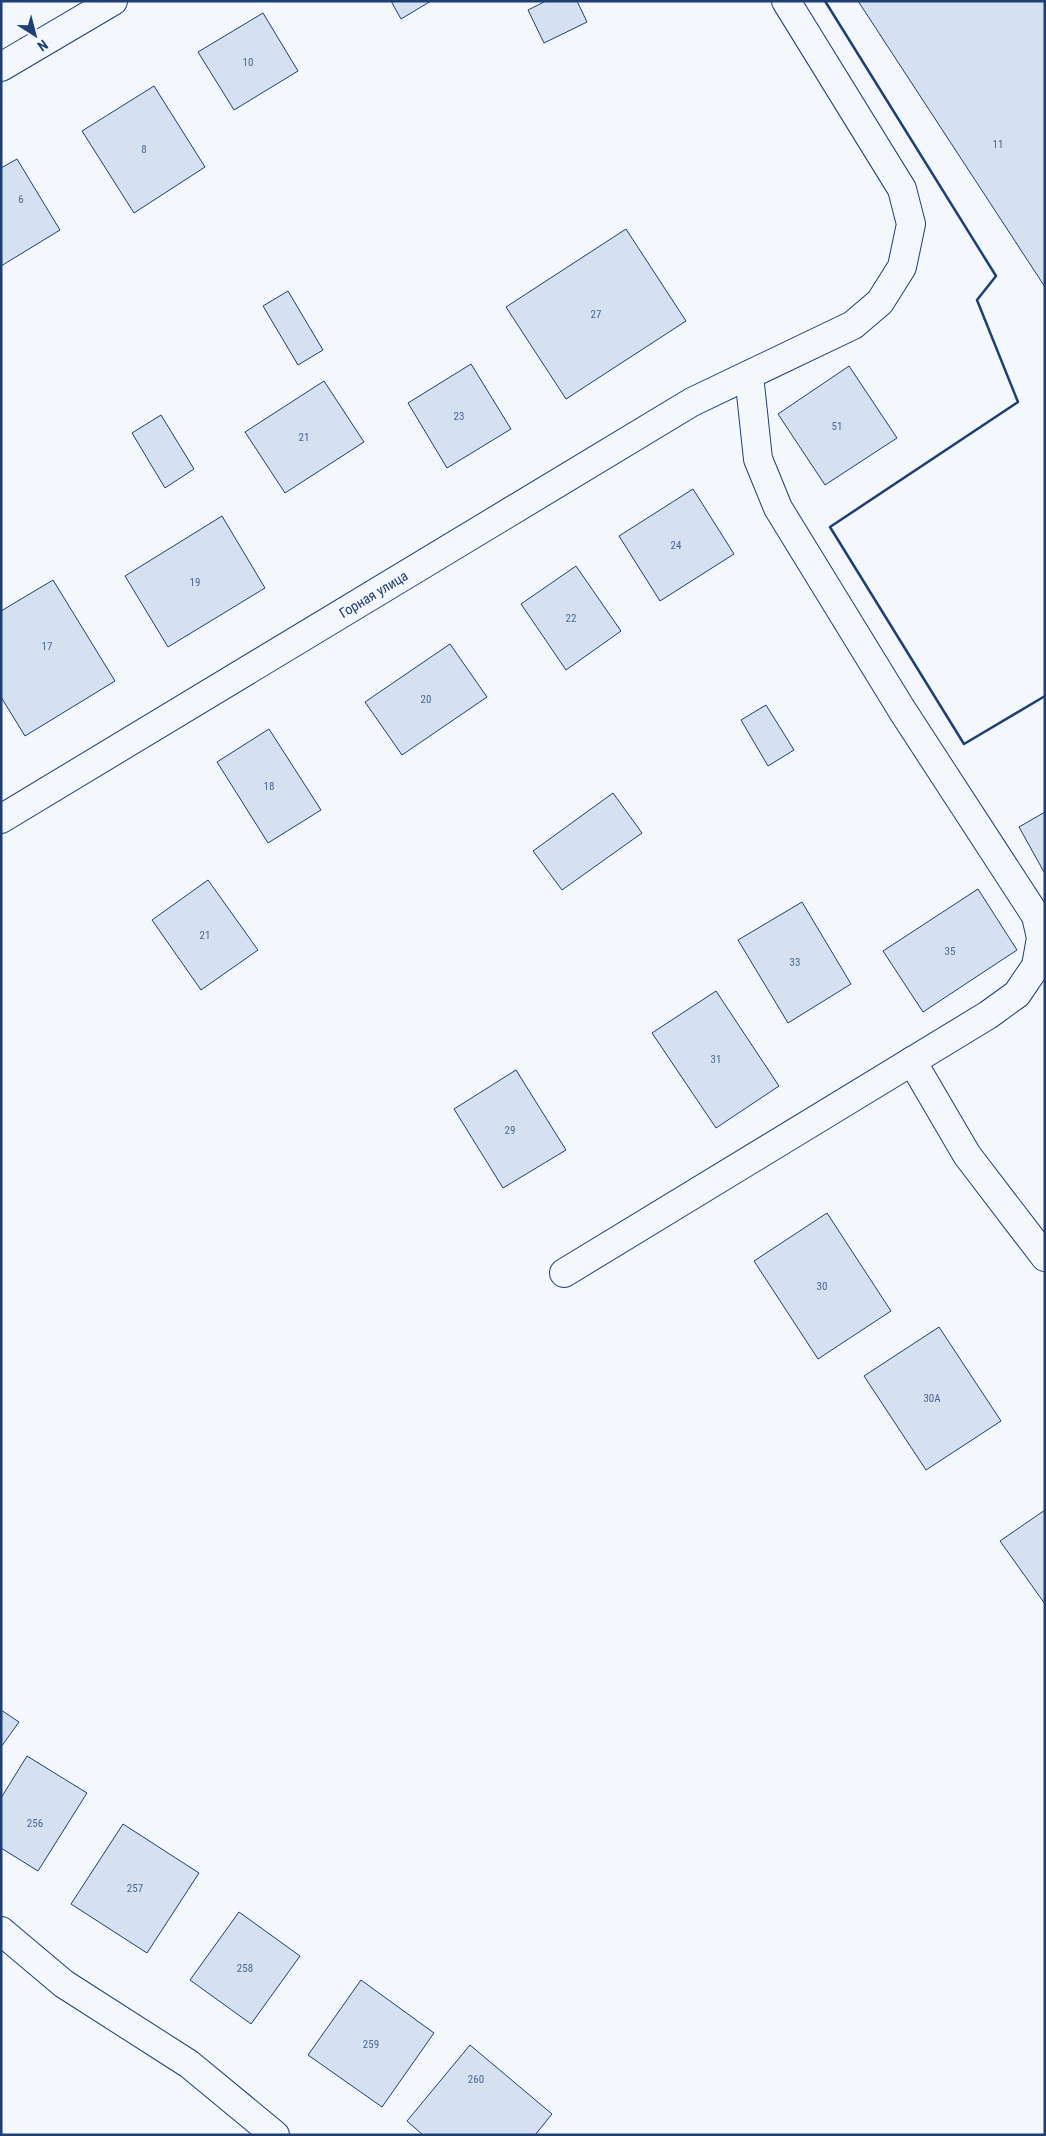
<svg xmlns="http://www.w3.org/2000/svg" width="1046" height="2136" viewBox="0 0 1046 2136" font-family="'Roboto Condensed',sans-serif">
  <style>
    .building { fill: #d5e0f0; stroke: #1d3f73 }
    .lines { fill: none; stroke-linecap: round; stroke-linejoin: round }
    .minor-casing { stroke: #1d3f73; stroke-width: 30 }
    .minor { stroke: #f4f7fb; stroke-width: 28 }
    .wall { stroke: #1d3f73; stroke-width: 2.5 }
    .labels { text-anchor: middle; stroke-width: 4; stroke-linejoin: round; paint-order: stroke }
    .number-label { font-size: 11px; fill: #4b6792 }
    .street-label { font-size: 14px; fill: #1d3f73; stroke: #f4f7fb }
  </style>
  <rect width="100%" height="100%" fill="#f4f7fb"/>
  <g class="building">
    <polygon points="391,1 431,1 401,19"/>
    <polygon points="546,1 577,1 587,22 544,43 528,10"/>
    <polygon points="858,1 1045,1 1045,287"/>
    <polygon points="263,13 298,71 234,110 198,52"/>
    <polygon points="154,86 205,167 134,213 82,131"/>
    <polygon points="17,159 60,230 1,266 1,168"/>
    <polygon points="626,229 686,321 566,399 506,307"/>
    <polygon points="288,291 323,350 298,365 263,306"/>
    <polygon points="471,364 511,429 447,468 408,403"/>
    <polygon points="849,366 897,438 825,485 778,414"/>
    <polygon points="324,381 364,442 285,493 245,432"/>
    <polygon points="161,415 194,469 165,488 132,433"/>
    <polygon points="693,489 734,554 660,601 619,536"/>
    <polygon points="222,516 265,588 168,647 125,576"/>
    <polygon points="576,566 621,631 566,670 521,604"/>
    <polygon points="53,580 115,681 25,736 1,697 1,611"/>
    <polygon points="450,644 487,697 402,755 365,702"/>
    <polygon points="766,705 794,750 768,766 741,720"/>
    <polygon points="269,729 321,810 268,843 217,762"/>
    <polygon points="613,793 642,833 562,890 533,851"/>
    <polygon points="1045,812 1045,872 1044,872 1019,827"/>
    <polygon points="208,880 258,950 201,990 152,920"/>
    <polygon points="978,889 1017,950 923,1012 883,951"/>
    <polygon points="802,902 851,984 788,1023 738,940"/>
    <polygon points="716,991 779,1086 716,1128 652,1033"/>
    <polygon points="516,1070 566,1150 503,1188 454,1109"/>
    <polygon points="827,1213 891,1311 818,1359 754,1261"/>
    <polygon points="939,1327 1001,1421 926,1470 864,1376"/>
    <polygon points="1045,1510 1045,1604 1000,1541"/>
    <polygon points="1,1710 19,1722 1,1747"/>
    <polygon points="27,1756 87,1793 38,1871 1,1848 1,1798"/>
    <polygon points="123,1824 199,1873 147,1953 71,1904"/>
    <polygon points="239,1912 300,1956 251,2024 190,1980"/>
    <polygon points="361,1980 434,2033 382,2107 308,2055"/>
    <polygon points="470,2045 552,2114 535,2135 423,2135 407,2121"/>
  </g>
  <g class="lines">
    <g class="minor-casing">
      <g id="minor">
        <polyline points="1,67 113,1"/>
        <path id="s1" d="M1 819 692 402 853 325 880 302 902 267 911 224 902 189 786 1"/>
        <polyline points="912,1061 967,1155 1045,1257"/>
        <polyline points="564,1273 988,1015 1017,994 1036,966 1041,938 1036,916 902,710 778,508 758,459 749,375"/>
        <polyline points="1,1931 64,1984 189,2064 275,2135"/>
      </g>
    </g>
    <use href="#minor" class="minor"/>
    <polyline class="wall" points="825,1 996,276 977,300 1018,402 830,527 964,744 1045,696"/>
  </g>
  <g class="labels">
    <g class="number-label">
      <text x="248" y="66">10</text>
      <text x="998" y="148">11</text>
      <text x="144" y="153">8</text>
      <text x="21" y="203">6</text>
      <text x="596" y="318">27</text>
      <text x="459" y="420">23</text>
      <text x="837" y="430">51</text>
      <text x="304" y="441">21</text>
      <text x="676" y="549">24</text>
      <text x="195" y="586">19</text>
      <text x="571" y="622">22</text>
      <text x="47" y="650">17</text>
      <text x="426" y="703">20</text>
      <text x="269" y="790">18</text>
      <text x="205" y="939">21</text>
      <text x="950" y="955">35</text>
      <text x="795" y="966">33</text>
      <text x="716" y="1063">31</text>
      <text x="510" y="1134">29</text>
      <text x="822" y="1290">30</text>
      <text x="932" y="1402">30А</text>
      <text x="35" y="1827">256</text>
      <text x="135" y="1892">257</text>
      <text x="245" y="1972">258</text>
      <text x="371" y="2048">259</text>
      <text x="476" y="2083">260</text>
    </g>
    <g class="street-label">
      <text dy="5" stroke="none"><textPath href="#s1" startOffset="435">Горная улица</textPath></text>
    </g>
  </g>
  <rect width="1046" height="2136" fill="none" stroke="#1d3f73" stroke-width="5"/>
  <g transform="translate(35 35) rotate(144)" stroke="#f4f7fb" stroke-width="4" paint-order="stroke">
  <path d="M0-4L9 19L0 12L-9 19Z" fill="#1d3f73"/>
  <text y="-8" font-size="14" font-weight="bold" text-anchor="middle" fill="#1d3f73">N</text>
  </g>
</svg>
